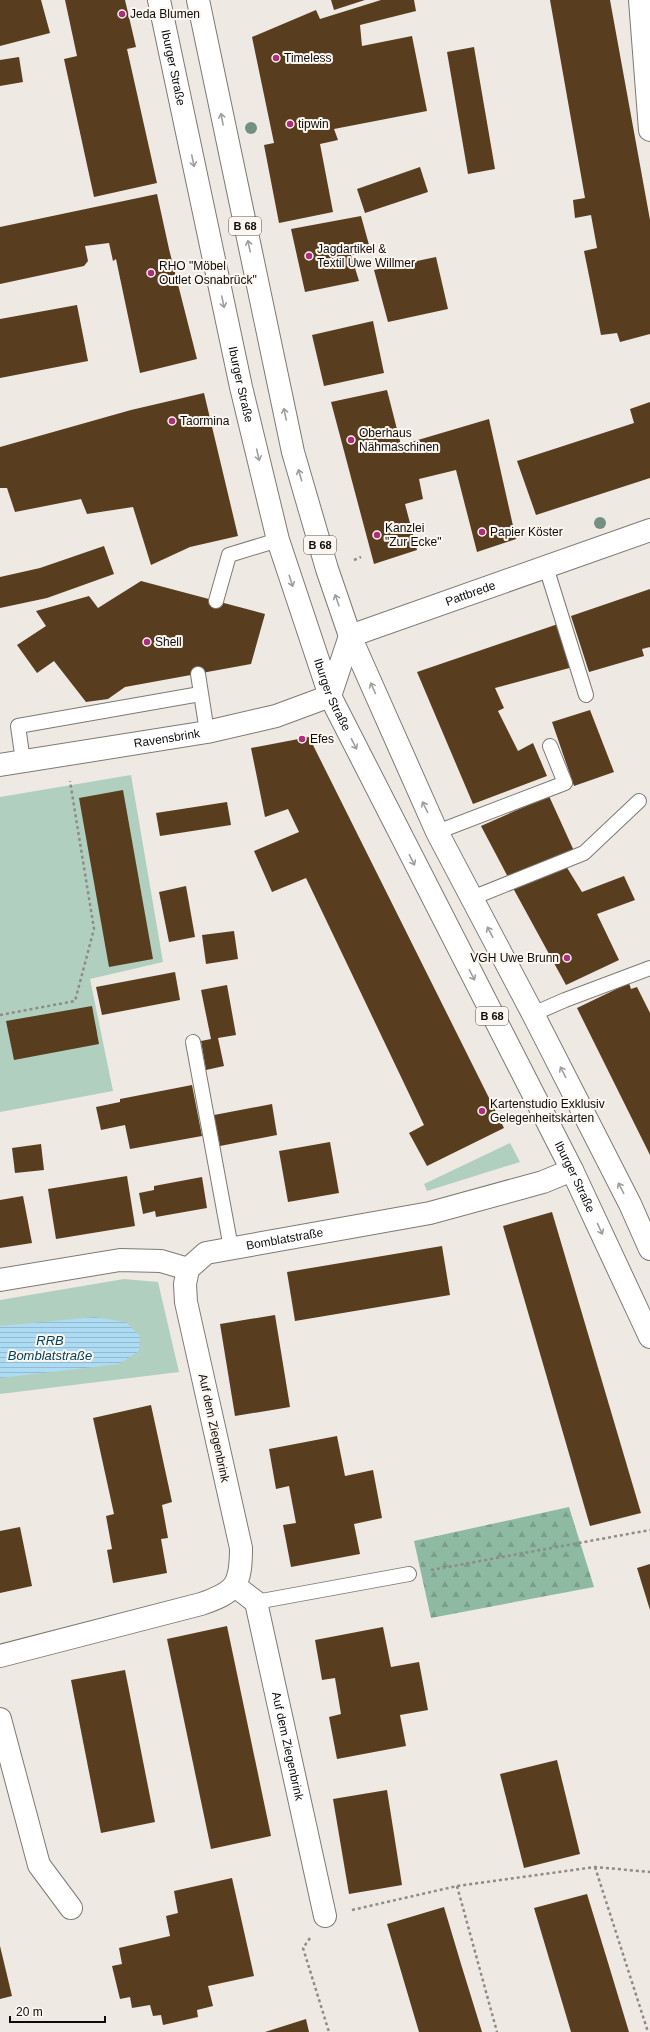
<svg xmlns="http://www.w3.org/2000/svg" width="650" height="2032" viewBox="0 0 650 2032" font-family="Helvetica,sans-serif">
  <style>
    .grass { fill: #b1cfbe }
    .forest { fill: url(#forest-firs) }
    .water { fill: url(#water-rules) }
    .building { fill: #593d1f }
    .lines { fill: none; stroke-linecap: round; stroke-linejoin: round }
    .lane-casing { stroke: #7f7974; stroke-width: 16 }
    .street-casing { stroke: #7f7974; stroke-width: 24 }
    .primary-casing { stroke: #7f7974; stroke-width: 24 }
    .path { stroke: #8f8b87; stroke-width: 2.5; stroke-dasharray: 3 3; stroke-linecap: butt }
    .lane { stroke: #fff; stroke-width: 14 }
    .street { stroke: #fff; stroke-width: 22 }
    .primary { stroke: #fff; stroke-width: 22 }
    .tree { fill: #749081 }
    .oneway { stroke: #9f9e9d }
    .poi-dot { fill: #ae2d7b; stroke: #fcf6f0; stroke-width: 1.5 }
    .labels { text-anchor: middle; stroke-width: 4; stroke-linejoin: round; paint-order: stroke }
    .shield { fill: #fcf6f0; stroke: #55524f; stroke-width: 1 }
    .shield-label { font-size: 11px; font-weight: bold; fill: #0e0c0a }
    .poi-label { font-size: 12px; fill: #0e0c0a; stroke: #fcf6f0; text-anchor: start }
    .street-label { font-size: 12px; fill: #0e0c0a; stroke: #fcf6f0 }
    .water-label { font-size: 13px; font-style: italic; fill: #00425a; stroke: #fcf6f0 }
  </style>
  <defs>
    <pattern id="forest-firs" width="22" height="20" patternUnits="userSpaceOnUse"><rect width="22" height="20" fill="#8ebaa2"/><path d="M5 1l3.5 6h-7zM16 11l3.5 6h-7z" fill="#799f8a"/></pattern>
    <pattern id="water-rules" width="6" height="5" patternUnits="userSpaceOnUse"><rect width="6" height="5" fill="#acdbf3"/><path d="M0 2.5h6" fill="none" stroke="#93bbcf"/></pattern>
  </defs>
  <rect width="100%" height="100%" fill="#efe9e3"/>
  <g class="grass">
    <polygon points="131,775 163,962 90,979 113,1091 0,1112 0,797"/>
    <polygon points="510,1143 520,1162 427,1191 424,1184"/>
    <polygon points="124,1279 158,1282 179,1372 0,1394 0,1300"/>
  </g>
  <polygon class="forest" points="569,1507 594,1587 431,1618 414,1541"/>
  <polygon class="water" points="95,1317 126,1322 140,1336 139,1351 119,1364 0,1378 0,1326"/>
  <g class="building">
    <polygon points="0,0 41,0 50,33 0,46"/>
    <polygon points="65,0 125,0 136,47 127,49 157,183 94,197 64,59 77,56"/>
    <polygon points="331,0 365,0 334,10"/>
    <polygon points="381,0 414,0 416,11 360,25 362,46 412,36 427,111 334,129 338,140 320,144 333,212 279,223 264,145 274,143 252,37 316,10 320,19"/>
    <polygon points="550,0 610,0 650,220 650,334 620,342 617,333 601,335 584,251 597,248 591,215 575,218 573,200 585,198"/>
    <polygon points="474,47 495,169 468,174 447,52"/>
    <polygon points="19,57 23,82 0,86 0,60"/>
    <polygon points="420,167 428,192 365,213 357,189"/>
    <polygon points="157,194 169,249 197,359 140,373 116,259 113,261 109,243 85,246 88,261 84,266 0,284 0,227"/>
    <polygon points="361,216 371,252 351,255 359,281 305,292 291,229"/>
    <polygon points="436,257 448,309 388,322 374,270"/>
    <polygon points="77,305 88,361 0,378 0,319"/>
    <polygon points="373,321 384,373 324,386 312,335"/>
    <polygon points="387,390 401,445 489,419 516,539 477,552 456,470 419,479 423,499 405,504 417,550 374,564 331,402"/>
    <polygon points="204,393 238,536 190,547 151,565 133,507 87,514 81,499 15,512 7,488 0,488 0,447 131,410"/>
    <polygon points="650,402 650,478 536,515 517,461 634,423 630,409"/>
    <polygon points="104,546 114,574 47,598 0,608 0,577 40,568"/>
    <polygon points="141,581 265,614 251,664 125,687 108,699 86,702 54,661 37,673 17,645 46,626 36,611 89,596 98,608"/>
    <polygon points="650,589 650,647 642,649 644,656 589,672 571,616"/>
    <polygon points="558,624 573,667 495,688 504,708 498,711 518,751 533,743 547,776 473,804 417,672"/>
    <polygon points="590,710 614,772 574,786 552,722"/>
    <polygon points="309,737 504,1128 427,1166 409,1133 424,1125 306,878 272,892 254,851 299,832 288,809 265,817 251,748"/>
    <polygon points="123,790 153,959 109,967 79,798"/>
    <polygon points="549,796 574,851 509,879 481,826"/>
    <polygon points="227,802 231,825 160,836 156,813"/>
    <polygon points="566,866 582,892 624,876 635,900 597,914 619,960 566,985 513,888"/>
    <polygon points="186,886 195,937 169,942 159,892"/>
    <polygon points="234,931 238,959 206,964 202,935"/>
    <polygon points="175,972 180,1000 102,1015 96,987"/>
    <polygon points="629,983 631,989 637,987 650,1013 650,1155 577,1008"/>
    <polygon points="227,985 236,1035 218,1038 224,1066 206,1070 201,1041 211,1039 201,990"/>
    <polygon points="92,1006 99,1044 14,1060 6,1021"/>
    <polygon points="192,1085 202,1136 130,1149 125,1125 101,1130 96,1107 120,1102 120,1099"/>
    <polygon points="272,1104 277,1135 220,1146 214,1115"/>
    <polygon points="330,1142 339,1193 288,1202 279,1151"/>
    <polygon points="41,1144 44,1170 15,1173 12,1148"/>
    <polygon points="127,1176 135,1226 56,1239 48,1189"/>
    <polygon points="202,1177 207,1208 156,1217 155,1211 143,1214 139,1193 154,1190 154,1186"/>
    <polygon points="23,1196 32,1243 0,1248 0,1200"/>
    <polygon points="552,1212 641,1513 590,1526 503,1226"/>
    <polygon points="442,1246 450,1295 295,1321 287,1272"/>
    <polygon points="275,1315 290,1407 235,1416 220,1324"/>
    <polygon points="151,1405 172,1502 162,1505 168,1538 161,1539 167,1573 113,1583 107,1550 112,1549 106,1516 114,1514 93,1418"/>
    <polygon points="337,1436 345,1476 373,1470 382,1518 354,1524 360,1554 291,1567 283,1525 296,1523 289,1486 276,1489 269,1449"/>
    <polygon points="20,1527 32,1586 0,1593 0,1531"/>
    <polygon points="650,1564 650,1610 637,1568"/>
    <polygon points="227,1626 271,1836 211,1849 167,1639"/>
    <polygon points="383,1627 391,1667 419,1662 428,1710 400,1715 406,1746 337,1759 329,1717 341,1714 335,1678 322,1680 315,1640"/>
    <polygon points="125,1670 155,1822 101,1833 71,1680"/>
    <polygon points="557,1760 580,1854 524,1868 500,1774"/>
    <polygon points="387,1790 402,1885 349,1894 333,1799"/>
    <polygon points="232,1878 254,1976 208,1986 213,2006 197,2010 198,2017 163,2025 161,2015 153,2016 150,2005 132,2008 130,1997 120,1999 112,1966 122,1964 119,1948 170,1936 166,1916 178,1913 174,1891"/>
    <polygon points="587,1894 606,1956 629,2032 571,2032 534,1908"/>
    <polygon points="444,1907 461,1964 482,2032 419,2032 387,1924"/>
    <polygon points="0,1946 12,1996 0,1999"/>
    <polygon points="306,2019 309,2032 265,2032"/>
  </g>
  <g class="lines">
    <g class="lane-casing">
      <g id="lane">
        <polyline points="546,567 586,695"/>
        <polyline points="216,601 229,555 278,540"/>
        <polyline points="198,674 207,732"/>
        <polyline points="23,761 18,726 200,694"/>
        <polyline points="437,832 565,783 550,746"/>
        <polyline points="472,898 584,853 639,801"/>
        <polyline points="533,1014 565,1000 650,968"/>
        <polyline points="193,1042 231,1248"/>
        <polyline points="256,1602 409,1574"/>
      </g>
    </g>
    <g class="street-casing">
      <g id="street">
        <polyline points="640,0 650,130"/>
        <path id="s1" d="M0 765 207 732 276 716 330 696 350 636 650 530"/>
        <path id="s2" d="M188 1269 206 1253 430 1213 543 1182 572 1170"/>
        <polyline points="0,1280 120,1260 161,1261 188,1269"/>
        <path id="s3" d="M235 1586 256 1602 325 1916"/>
        <path d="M0 1656 201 1604C236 1592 241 1585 241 1548L186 1302 185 1284 188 1269"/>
        <polyline points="0,1719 39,1865 71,1908"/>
      </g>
    </g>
    <g class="primary-casing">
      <g id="primary">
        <path id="s4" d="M159 0 241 387 278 540 330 696 572 1170 650 1337"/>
        <polyline points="198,0 293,452 327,569 350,636 437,832 533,1014 630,1204 650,1249"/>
      </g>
    </g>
    <g class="path">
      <polyline points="354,560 361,557"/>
      <polyline points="0,1015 75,1001 94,929 70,781"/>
      <polyline points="431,1570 650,1530"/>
      <polyline points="595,1867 648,2032"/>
      <polyline points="457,1886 497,2032"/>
      <polyline points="352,1910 457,1886 595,1867 650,1872"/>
      <polyline points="310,1938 303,1948 329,2032"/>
    </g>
    <use href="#lane" class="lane"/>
    <use href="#street" class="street"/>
    <use href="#primary" class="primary"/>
  </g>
  <g class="tree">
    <circle cx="251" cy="128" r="6"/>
    <circle cx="600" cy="523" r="6"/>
  </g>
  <defs><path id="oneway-shaft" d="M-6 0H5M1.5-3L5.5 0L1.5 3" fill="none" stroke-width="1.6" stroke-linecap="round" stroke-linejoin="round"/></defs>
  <g class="oneway">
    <use href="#oneway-shaft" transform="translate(222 119) rotate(-101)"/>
    <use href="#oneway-shaft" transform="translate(193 161) rotate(78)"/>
    <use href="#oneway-shaft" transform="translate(249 246) rotate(-102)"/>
    <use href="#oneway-shaft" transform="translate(223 302) rotate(78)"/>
    <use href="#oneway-shaft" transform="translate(285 414) rotate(-102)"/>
    <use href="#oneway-shaft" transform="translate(258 455) rotate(77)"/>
    <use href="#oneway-shaft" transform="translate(300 475) rotate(-106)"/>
    <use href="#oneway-shaft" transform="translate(291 581) rotate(72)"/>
    <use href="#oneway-shaft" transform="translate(337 600) rotate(-109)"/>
    <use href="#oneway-shaft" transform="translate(373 688) rotate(-114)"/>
    <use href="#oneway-shaft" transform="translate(354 744) rotate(63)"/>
    <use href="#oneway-shaft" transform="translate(425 807) rotate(-116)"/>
    <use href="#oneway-shaft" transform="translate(412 860) rotate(63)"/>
    <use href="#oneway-shaft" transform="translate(490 932) rotate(-118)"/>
    <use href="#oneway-shaft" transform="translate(472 975) rotate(63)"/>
    <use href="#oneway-shaft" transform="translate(563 1072) rotate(-117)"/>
    <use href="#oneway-shaft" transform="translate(621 1188) rotate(-117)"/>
    <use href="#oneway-shaft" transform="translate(600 1229) rotate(65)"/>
  </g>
  <g class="poi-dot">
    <circle cx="122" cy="14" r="4"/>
    <circle cx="276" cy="58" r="4"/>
    <circle cx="290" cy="124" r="4"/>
    <circle cx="309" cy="256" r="4"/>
    <circle cx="151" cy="273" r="4"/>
    <circle cx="172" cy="421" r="4"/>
    <circle cx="351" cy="440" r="4"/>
    <circle cx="482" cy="532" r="4"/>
    <circle cx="377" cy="535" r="4"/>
    <circle cx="147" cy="642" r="4"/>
    <circle cx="302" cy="739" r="4"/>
    <circle cx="567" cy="958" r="4"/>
    <circle cx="482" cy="1111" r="4"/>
  </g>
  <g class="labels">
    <g class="shield">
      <rect x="229" y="217" width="32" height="18" rx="3"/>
      <rect x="304" y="536" width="32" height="18" rx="3"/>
      <rect x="476" y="1007" width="32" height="18" rx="3"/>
    </g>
    <g class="shield-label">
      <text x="245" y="230">B 68</text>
      <text x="320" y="549">B 68</text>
      <text x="492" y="1020">B 68</text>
    </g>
    <g class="poi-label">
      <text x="130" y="18">Jeda Blumen</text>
      <text x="284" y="62">Timeless</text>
      <text x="298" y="128">tipwin</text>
      <text x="317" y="253">Jagdartikel &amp;<tspan x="317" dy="14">Textil Uwe Willmer</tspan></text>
      <text x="159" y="270">RHO "Möbel<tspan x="159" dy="14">Outlet Osnabrück"</tspan></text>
      <text x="180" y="425">Taormina</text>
      <text x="359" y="437">Oberhaus<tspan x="359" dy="14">Nähmaschinen</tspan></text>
      <text x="385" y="532">Kanzlei<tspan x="385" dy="14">"Zur Ecke"</tspan></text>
      <text x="490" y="536">Papier Köster</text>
      <text x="155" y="646">Shell</text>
      <text x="310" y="743">Efes</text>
      <text x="559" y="962" text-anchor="end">VGH Uwe Brunn</text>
      <text x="490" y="1108">Kartenstudio Exklusiv<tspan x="490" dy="14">Gelegenheitskarten</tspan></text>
    </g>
    <g class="street-label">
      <text dy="4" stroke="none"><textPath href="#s4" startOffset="69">Iburger Straße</textPath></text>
      <text dy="4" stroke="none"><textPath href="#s4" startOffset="393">Iburger Straße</textPath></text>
      <text dy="4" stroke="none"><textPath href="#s1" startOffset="529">Pattbrede</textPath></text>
      <text dy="4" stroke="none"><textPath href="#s4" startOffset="717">Iburger Straße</textPath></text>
      <text dy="4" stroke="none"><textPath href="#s1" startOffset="169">Ravensbrink</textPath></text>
      <text dy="4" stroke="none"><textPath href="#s4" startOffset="1257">Iburger Straße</textPath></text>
      <text dy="4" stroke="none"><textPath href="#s2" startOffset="104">Bomblatstraße</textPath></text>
      <text transform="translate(214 1428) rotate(78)" y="4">Auf dem Ziegenbrink</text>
      <text dy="4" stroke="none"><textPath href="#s3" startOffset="174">Auf dem Ziegenbrink</textPath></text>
    </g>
    <g class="water-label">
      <text x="50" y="1345">RRB<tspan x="50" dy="15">Bomblatstraße</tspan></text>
    </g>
  </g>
  <path d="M10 2016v6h95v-6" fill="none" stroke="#0e0c0a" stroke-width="2"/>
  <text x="16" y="2016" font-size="12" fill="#0e0c0a" stroke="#fcf6f0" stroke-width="3" paint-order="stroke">20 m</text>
</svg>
